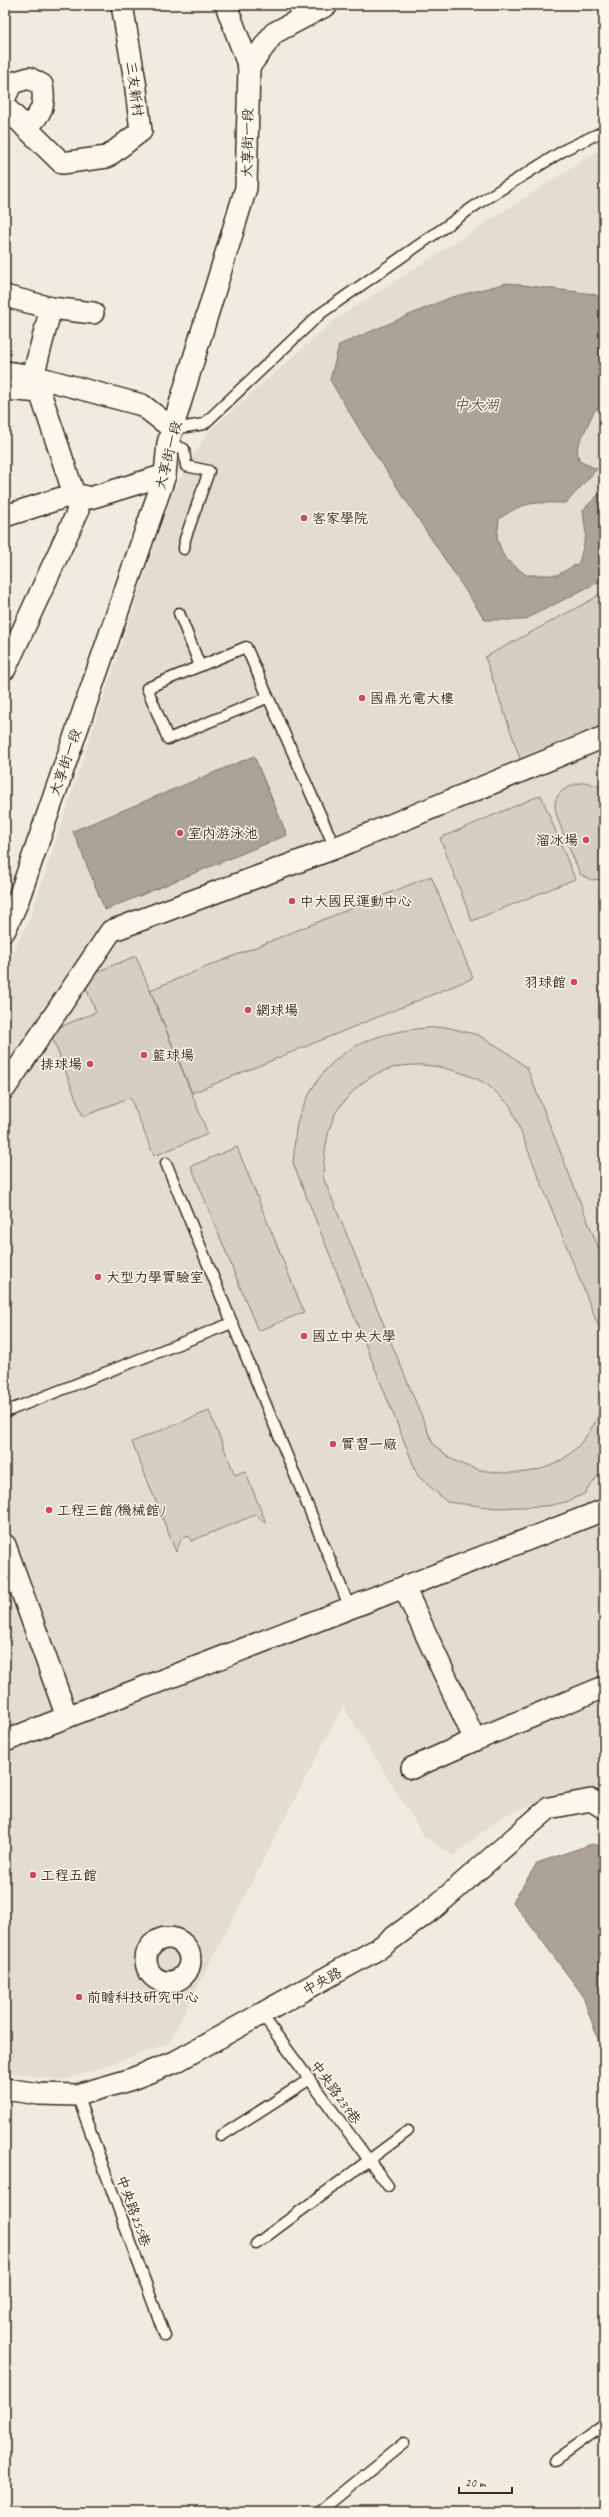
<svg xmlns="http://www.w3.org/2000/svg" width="609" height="2517" viewBox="0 0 609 2517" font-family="Caveat,'LXGW WenKai TC',sans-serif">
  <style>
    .built { fill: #e2dcd1 }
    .green { fill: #d5cec3; stroke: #887c70 }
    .water { fill: #aca397; stroke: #7f7367 }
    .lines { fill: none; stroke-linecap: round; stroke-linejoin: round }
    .service-casing { stroke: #3b2a1e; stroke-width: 13 }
    .minor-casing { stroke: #3b2a1e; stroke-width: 24 }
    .service { stroke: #fbf7ec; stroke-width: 10 }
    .minor { stroke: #fbf7ec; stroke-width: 21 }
    .poi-dot { fill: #d1495b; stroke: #fbf7ec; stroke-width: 1.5 }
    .labels { text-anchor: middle; stroke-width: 3; stroke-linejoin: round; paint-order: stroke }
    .street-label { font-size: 14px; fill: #3b2a1e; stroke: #fbf7ec }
    .poi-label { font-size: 14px; fill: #3b2a1e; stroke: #fbf7ec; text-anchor: start }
    .water-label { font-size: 15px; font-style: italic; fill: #635448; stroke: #fbf7ec }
  </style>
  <rect width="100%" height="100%" fill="#f0ebe0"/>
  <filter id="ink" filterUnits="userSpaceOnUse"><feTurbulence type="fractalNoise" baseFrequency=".025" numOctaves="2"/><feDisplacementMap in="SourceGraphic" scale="8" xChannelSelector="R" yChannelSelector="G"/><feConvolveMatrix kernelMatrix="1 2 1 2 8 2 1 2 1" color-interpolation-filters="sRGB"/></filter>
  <g filter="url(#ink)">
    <polygon class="built" points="604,147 604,1804 557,1795 501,1817 453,1856 424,1836 343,1706 168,2044 64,2080 5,2072 5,966 29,921 173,490 208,432 336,319"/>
    <g class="green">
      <polygon points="604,590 604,737 524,770 485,657 593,599"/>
      <path d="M585 782 600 787 604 798V879L591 880 580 874C575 860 556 820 555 807 554 790 573 784 585 782Z"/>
      <polygon points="541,795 575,879 472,921 440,838"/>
      <polygon points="431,876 473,978 192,1093 150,990"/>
      <polygon points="136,956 208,1134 154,1156 130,1097 83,1117 50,1031 96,1012 82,978"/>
      <path d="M446 1027 478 1035 504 1050 527 1068 604 1262V1340L510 1105C500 1097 490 1085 479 1080 433 1059 382 1056 348 1097 344 1102 338 1108 335 1114 326 1134 324 1155 323 1177L433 1444C441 1450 449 1458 457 1462 471 1469 492 1473 508 1473 559 1474 586 1448 604 1402V1468L584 1494 566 1502 547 1506 496 1508 447 1502 418 1476 293 1163C295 1150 294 1136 297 1124 298 1116 303 1108 306 1101 333 1041 386 1029 446 1027Z"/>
      <polygon points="237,1147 304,1312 258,1331 191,1166"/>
      <polygon points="209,1411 235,1475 245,1471 266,1523 255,1515 191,1541 189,1536 181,1539 176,1552 132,1442"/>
    </g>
    <g class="water">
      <path d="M507 283 593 294 604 299V404L594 411 577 448 579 461 597 469 566 503C535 503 525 500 499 519L497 539 504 557 526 575H557L579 563 586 535 583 510 604 489V579L524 620H485L366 440 330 380 339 345 449 298Z"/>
      <polygon points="254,756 287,835 105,910 73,831"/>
      <polygon points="592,1844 604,1847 604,2057 582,1994 513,1902 537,1863"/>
    </g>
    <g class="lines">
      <g class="service-casing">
        <g id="service">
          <polyline points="173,429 204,424 320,314 482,201 566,149 604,131"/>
          <polyline points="168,443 184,449 186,466 209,471 185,539 184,549"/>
          <polyline points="179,613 200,666"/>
          <polyline points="267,698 168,739 147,688 246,647 335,848"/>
          <polyline points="166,1163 350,1608"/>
          <polyline points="5,1412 232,1323"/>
          <polyline points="262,2015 388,2186"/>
          <polyline points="77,2095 165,2336"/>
          <polyline points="221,2136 310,2079"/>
          <polyline points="256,2244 408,2131"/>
          <polyline points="554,2461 604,2425"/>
          <polyline points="319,2512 404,2443"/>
        </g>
      </g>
      <g class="minor-casing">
        <g id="minor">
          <polyline points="226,5 249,67"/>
          <path d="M5 97 12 83 29 78 42 85C46 105 41 115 26 128"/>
          <polyline points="5,107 62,163 107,157 141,131 135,81 122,5"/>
          <polyline points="5,296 51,308 93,313"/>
          <polyline points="5,372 33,376 142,405 173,429"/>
          <polyline points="33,376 51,308"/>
          <polyline points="5,389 40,392 74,494 78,511 5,669"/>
          <polyline points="5,516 74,494 90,498 165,475"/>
          <polyline points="5,930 17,903 165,475 168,443 246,188 249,67 274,33 327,5"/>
          <polyline points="5,1088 111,931 335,848 604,737"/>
          <polyline points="5,1545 67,1717 604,1510"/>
          <polyline points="404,1587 475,1740 412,1768"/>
          <polyline points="475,1740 604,1687"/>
          <polyline points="5,1741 67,1717"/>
          <circle cx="168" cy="1960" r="22"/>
          <polyline points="5,2089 39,2094 77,2095 129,2080 175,2062 378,1949 435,1907 549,1808 591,1800 604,1808"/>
        </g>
      </g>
      <use href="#service" class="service"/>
      <use href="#minor" class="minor"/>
    </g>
  </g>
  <g class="poi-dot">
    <circle cx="304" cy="518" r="4"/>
    <circle cx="362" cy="698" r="4"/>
    <circle cx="180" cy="833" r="4"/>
    <circle cx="586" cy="840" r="4"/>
    <circle cx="292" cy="901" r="4"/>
    <circle cx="574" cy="982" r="4"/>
    <circle cx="248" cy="1010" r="4"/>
    <circle cx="144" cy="1055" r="4"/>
    <circle cx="90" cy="1064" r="4"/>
    <circle cx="98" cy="1277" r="4"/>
    <circle cx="304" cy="1336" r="4"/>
    <circle cx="333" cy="1444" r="4"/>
    <circle cx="49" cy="1510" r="4"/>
    <circle cx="33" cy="1875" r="4"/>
    <circle cx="79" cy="1997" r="4"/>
  </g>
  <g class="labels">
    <g class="street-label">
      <text transform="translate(135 89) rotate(82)" y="5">三友新村</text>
      <text transform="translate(247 143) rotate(-89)" y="5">大享街一段</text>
      <text transform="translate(168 455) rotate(-76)" y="5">大享街一段</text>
      <text transform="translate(65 762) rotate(-71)" y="5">大享街一段</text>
      <text transform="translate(322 1981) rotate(-29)" y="5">中央路</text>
      <text transform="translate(336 2092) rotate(54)" y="5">中央路239巷</text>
      <text transform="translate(134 2211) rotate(70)" y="5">中央路255巷</text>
    </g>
    <g class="poi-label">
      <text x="312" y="523">客家學院</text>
      <text x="370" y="703">國鼎光電大樓</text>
      <text x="188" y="838">室內游泳池</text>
      <text x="578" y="845" text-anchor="end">溜冰場</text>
      <text x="300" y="906">中大國民運動中心</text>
      <text x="566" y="987" text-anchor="end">羽球館</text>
      <text x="256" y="1015">網球場</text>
      <text x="152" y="1060">籃球場</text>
      <text x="82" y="1069" text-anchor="end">排球場</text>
      <text x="106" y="1282">大型力學實驗室</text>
      <text x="312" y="1341">國立中央大學</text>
      <text x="341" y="1449">實習一廠</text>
      <text x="57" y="1515">工程三館(機械館)</text>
      <text x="41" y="1880">工程五館</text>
      <text x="87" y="2002">前瞻科技研究中心</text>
    </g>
    <g class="water-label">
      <text x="476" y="410">中大湖</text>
    </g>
  </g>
  <rect width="609" height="2517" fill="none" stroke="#fbf7ec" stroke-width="20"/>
  <rect x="10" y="10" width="589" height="2497" fill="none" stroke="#3b2a1e" stroke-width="1.5" filter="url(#ink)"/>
  <path d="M459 2487v6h53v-6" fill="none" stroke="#3b2a1e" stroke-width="2"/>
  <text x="465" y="2487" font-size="12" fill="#3b2a1e" stroke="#fbf7ec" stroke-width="3" paint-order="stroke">20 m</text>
</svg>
